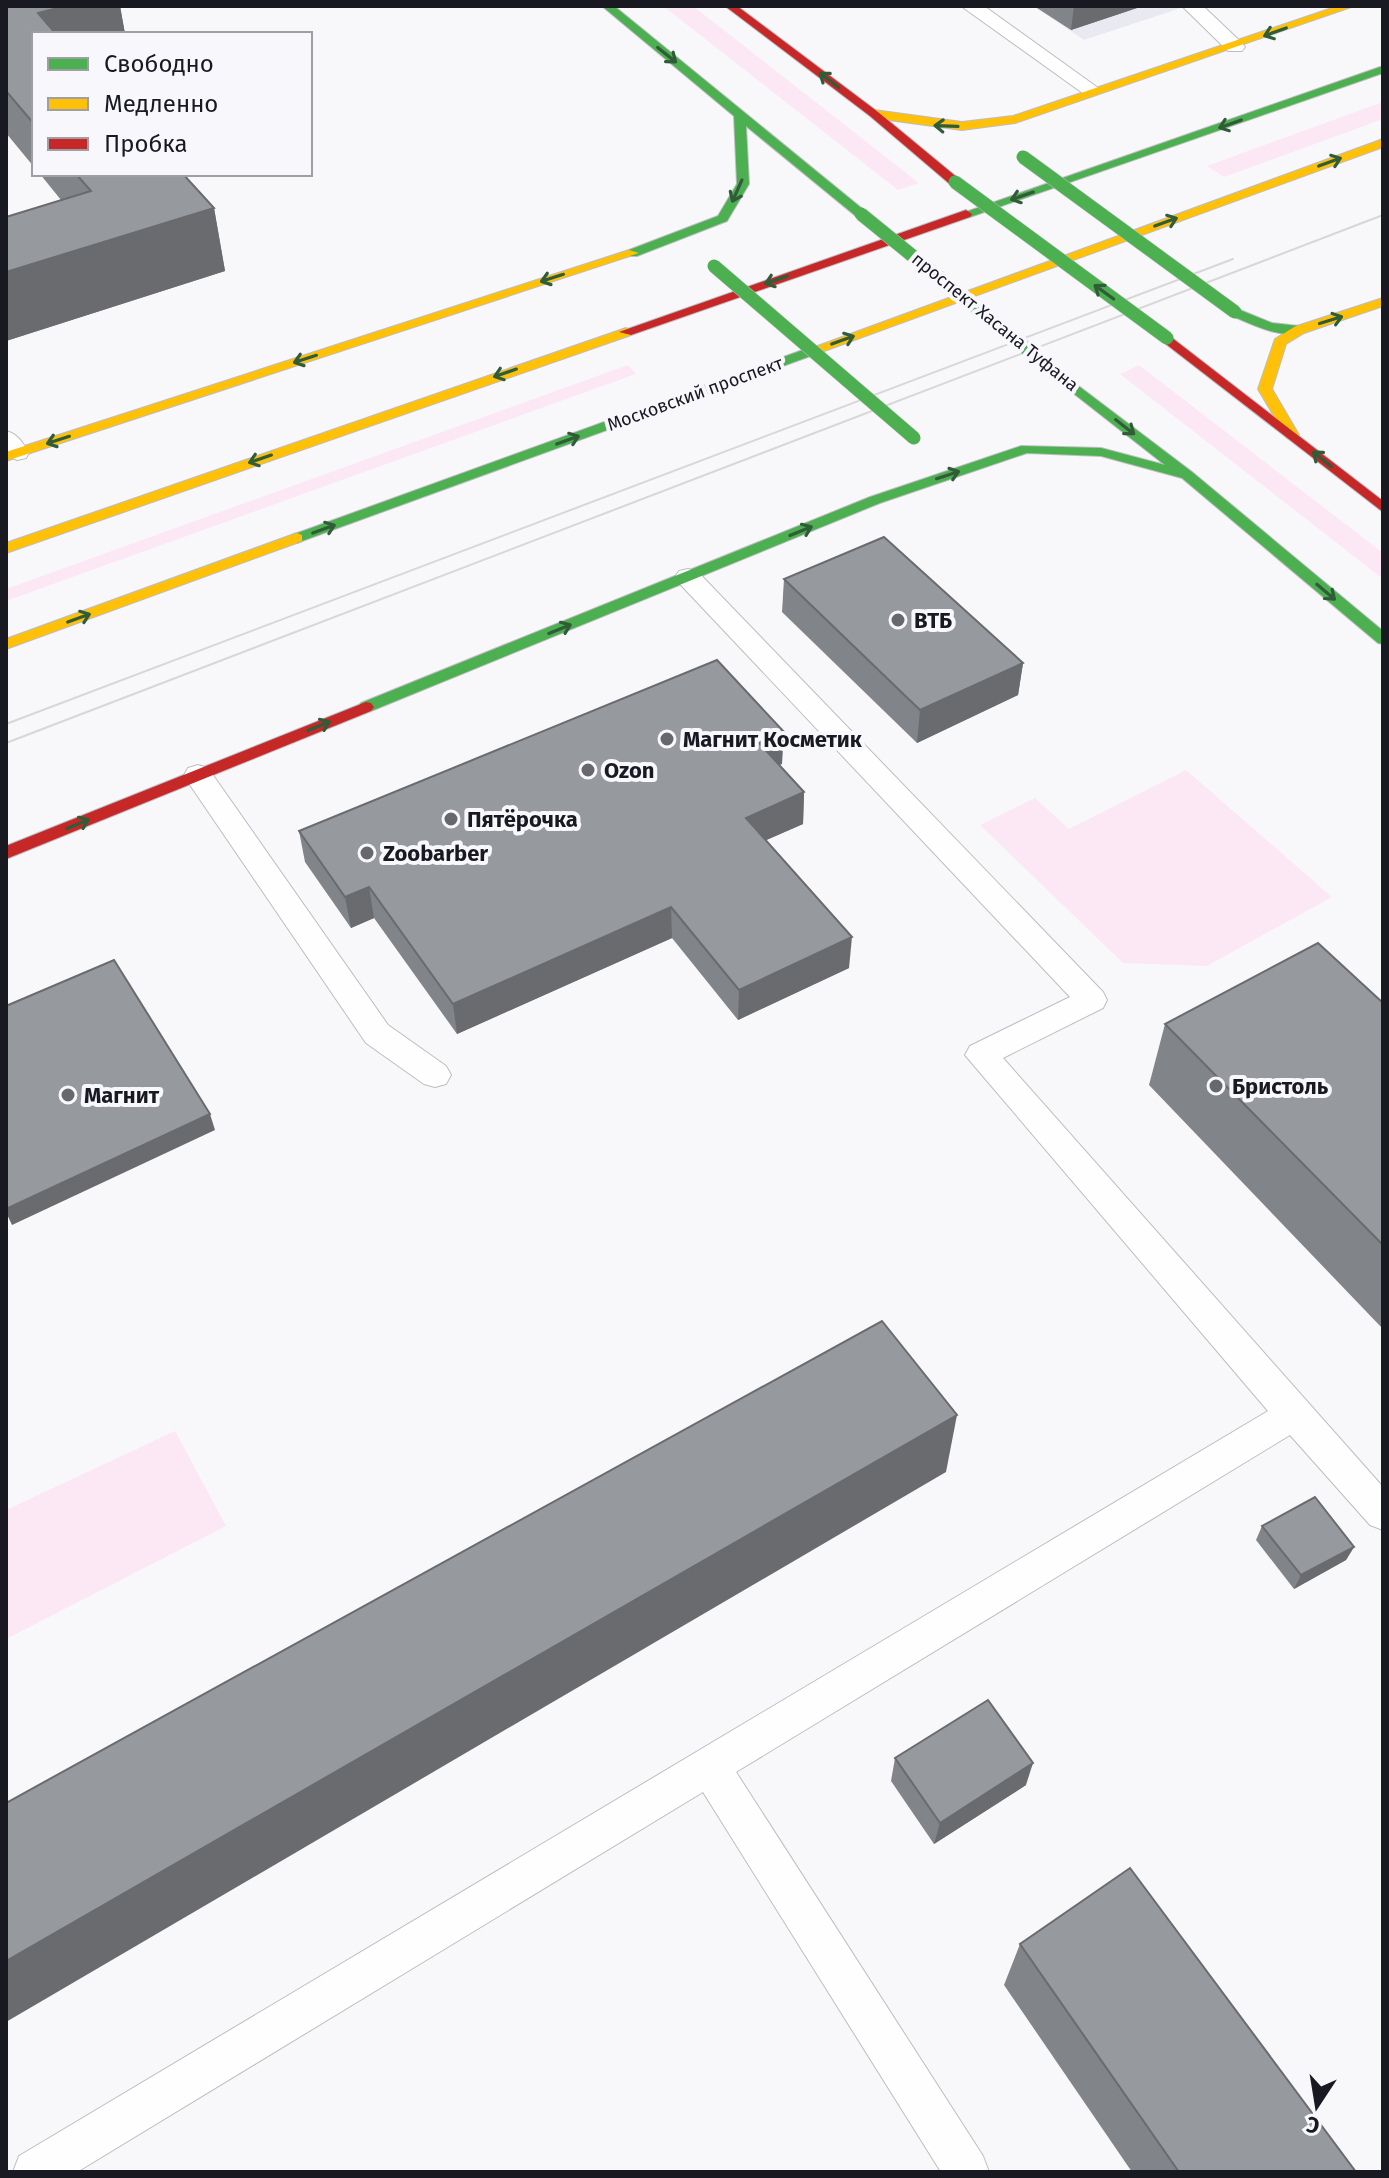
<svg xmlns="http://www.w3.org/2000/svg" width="1389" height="2178" viewBox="0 0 1389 2178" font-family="'Fira Sans',sans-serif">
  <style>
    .built { fill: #e9e9f2 }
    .green { fill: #fbe8f4 }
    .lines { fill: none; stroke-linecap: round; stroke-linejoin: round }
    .lane-casing { stroke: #bdbdc2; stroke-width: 2 }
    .fast-casing { stroke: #bdbdc2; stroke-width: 2 }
    .slow-casing { stroke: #bdbdc2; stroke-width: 2 }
    .jam-casing { stroke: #bdbdc2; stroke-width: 2 }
    .lane { fill: #fefefe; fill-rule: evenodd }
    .fast { fill: #4caf50; fill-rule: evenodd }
    .slow { fill: #ffc107; fill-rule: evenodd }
    .jam { fill: #c62828; fill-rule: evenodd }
    .tram { stroke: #d7d7d8; stroke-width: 2 }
    .fast-bridge-casing { stroke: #bdbdc2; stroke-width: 14; stroke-linecap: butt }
    .fast-bridge { stroke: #4caf50; stroke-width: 13 }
    .wall { fill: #818488 }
    .shaded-wall { fill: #696b6f }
    .building { fill: #96999e; stroke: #696b6f; stroke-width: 2 }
    .oneway { stroke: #305c37 }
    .poi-dot { fill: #67676e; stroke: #f7f7fc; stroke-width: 3 }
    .labels { text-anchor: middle; stroke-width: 8; stroke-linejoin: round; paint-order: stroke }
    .far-street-label { font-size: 18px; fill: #191922; stroke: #f7f7fc }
    .poi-label { font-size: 22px; font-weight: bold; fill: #191922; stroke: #f7f7fc; text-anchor: start }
  </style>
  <rect width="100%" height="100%" fill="#f8f8fb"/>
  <polygon class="built" points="1033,6 1187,6 1084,40"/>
  <g class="green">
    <polygon points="663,6 693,6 919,183 898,190"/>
    <polygon points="1383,102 1383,119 1224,177 1207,166"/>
    <polygon points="628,365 636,374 6,601 6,589"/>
    <polygon points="1139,365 1383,553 1383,579 1120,374"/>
    <polygon points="1186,770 1332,897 1207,966 1123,963 980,825 1035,798 1069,829"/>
    <polygon points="175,1431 226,1526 6,1639 6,1510"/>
  </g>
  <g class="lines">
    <g class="lane-casing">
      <g id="lane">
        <polygon points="961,6 984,6 1101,90 1091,96 1084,94"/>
        <polygon points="1182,6 1203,6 1242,43 1245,47 1242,51 1228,51"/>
        <path d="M6 431C18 434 23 443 29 453L26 458 17 460 6 455Z"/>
        <polygon points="688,569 697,571 1103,992 1107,1000 1103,1008 1003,1058 1383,1487 1383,1530 1370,1525 1290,1435 736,1772 983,2156 989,2172 941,2172 703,1792 77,2172 13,2172 19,2156 1268,1411 965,1055 970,1046 1070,997 679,583 675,577 679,571"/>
        <polygon points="198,765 208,768 388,1025 446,1066 451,1075 446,1084 435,1087 424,1084 366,1043 188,782 184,775 188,768"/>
      </g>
    </g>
    <g class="fast-casing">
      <g id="fast">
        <polygon points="602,6 614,6 865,211 865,217 857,217 746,126 749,184 727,221 637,256 629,256 629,250 718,216 737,184 734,116"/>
        <polygon points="1383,66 1383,73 970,217 960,214"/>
        <path d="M1235 308 1272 323 1299 326 1306 330C1288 343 1249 323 1230 315V309Z"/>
        <polygon points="811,347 816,348 816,354 302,541 297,543 290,538 292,535"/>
        <polygon points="1064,375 1192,472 1383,631 1383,644 1378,643 1182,478 1101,456 1027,453 880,503 371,711 361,711 358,707 361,703 870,497 1021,446 1101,448 1165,465 1059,382 1059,376"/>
      </g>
    </g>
    <g class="slow-casing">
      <g id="slow">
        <polygon points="1338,6 1354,6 1015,123 962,130 874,118 868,114 874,110 962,122 1013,116"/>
        <polygon points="1383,139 1383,147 816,354 806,354 804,351"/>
        <polygon points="629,250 639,253 6,461 6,452"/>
        <polygon points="1383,298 1383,306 1304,333 1286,344 1272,389 1299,435 1292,439 1287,438 1258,389 1275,339 1294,327"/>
        <polygon points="626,328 633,332 631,335 6,553 6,543"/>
        <polygon points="297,533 302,535 302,541 6,649 6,639"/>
      </g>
    </g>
    <g class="jam-casing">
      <g id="jam">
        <polygon points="725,6 737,6 878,112 959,179 959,185 951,185 870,116"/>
        <polygon points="966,210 972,214 970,217 631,335 619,332"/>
        <polygon points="1167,334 1383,501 1383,512 1162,341 1160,338"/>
        <polygon points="366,702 371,703 374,707 371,711 6,859 6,846"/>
      </g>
    </g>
    <use href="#lane" class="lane"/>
    <use href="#fast" class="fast"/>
    <use href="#slow" class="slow"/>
    <use href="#jam" class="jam"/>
    <g class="tram">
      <polyline points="6,724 1233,259"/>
      <polyline points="6,743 1383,215"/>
    </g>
    <g class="fast-bridge-casing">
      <g id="fast-bridge">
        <polyline points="1023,157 1235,312"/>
        <polyline points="955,182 1167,338"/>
        <polyline points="861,214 1064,379"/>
        <polyline points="714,266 914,438"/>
      </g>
    </g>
    <use href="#fast-bridge" class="fast-bridge"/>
  </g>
  <g class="wall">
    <polygon points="6,6 120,6 125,34 34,34 34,167 6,133"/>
    <polygon points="1034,6 1143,6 1071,30"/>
    <polygon points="40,174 183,174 214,208 225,271 6,341 6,217 61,200"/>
    <polygon points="784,579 1023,663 1018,695 917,743 782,612"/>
    <polygon points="782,764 779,765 804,792 803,824 766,840 849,968 738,1020 672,938 457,1034 374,918 351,928 305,862 299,831"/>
    <polygon points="1383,1003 1383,1329 1149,1085 1165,1024"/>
    <polygon points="1262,1526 1354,1547 1346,1560 1294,1589 1256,1540"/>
    <polygon points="895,1758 1026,1785 934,1844 891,1781"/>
    <polygon points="1020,1944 1356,2172 1132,2172 1004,1985"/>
  </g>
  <g class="shaded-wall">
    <polygon points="65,6 120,6 125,34 43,34 38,13"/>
    <polygon points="1074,6 1143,6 1071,30"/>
    <polygon points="214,208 225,271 6,341 6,272"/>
    <polygon points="1023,663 1018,695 917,743 920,710"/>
    <polygon points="784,732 782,764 758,774 759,743"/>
    <polygon points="804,792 803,824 746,849 746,818"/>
    <polygon points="369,887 374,918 351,928 345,897"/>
    <polygon points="671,907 672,938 457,1034 453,1004"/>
    <polygon points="852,937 849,968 738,1020 739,990"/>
    <polygon points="210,1114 215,1130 12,1225 6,1212 6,1209"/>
    <polygon points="957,1415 946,1472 6,2022 6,1961"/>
    <polygon points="1354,1547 1346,1560 1294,1589 1301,1575"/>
    <polygon points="1033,1763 1026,1785 934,1844 940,1823"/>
  </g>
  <g class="building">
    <polygon points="6,6 65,6 38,13 56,34 34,34 34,124 6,91"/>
    <polygon points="76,174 183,174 214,208 6,272 6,217 91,191"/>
    <polygon points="884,537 1023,663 920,710 784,579"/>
    <polygon points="717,660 784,732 759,743 804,792 746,818 852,937 739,990 671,907 453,1004 369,887 345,897 299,831"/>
    <polygon points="1318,943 1383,1003 1383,1245 1165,1024"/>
    <polygon points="114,960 210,1114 6,1209 6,1006"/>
    <polygon points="882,1321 957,1415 6,1961 6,1803"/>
    <polygon points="1315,1497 1354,1547 1301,1575 1262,1526"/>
    <polygon points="988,1700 1033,1763 940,1823 895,1758"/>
    <polygon points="1130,1868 1356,2172 1179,2172 1020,1944"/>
  </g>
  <defs><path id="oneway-shaft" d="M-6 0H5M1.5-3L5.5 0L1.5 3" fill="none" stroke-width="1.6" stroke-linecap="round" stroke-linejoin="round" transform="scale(2)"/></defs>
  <g class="oneway">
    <use href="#oneway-shaft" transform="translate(1275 32) rotate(160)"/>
    <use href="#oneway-shaft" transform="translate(667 55) rotate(39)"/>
    <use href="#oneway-shaft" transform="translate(829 80) rotate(-143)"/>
    <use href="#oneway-shaft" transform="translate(1230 124) rotate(160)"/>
    <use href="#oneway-shaft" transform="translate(946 126) rotate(-178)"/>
    <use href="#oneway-shaft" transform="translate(1330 162) rotate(-20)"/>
    <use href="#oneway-shaft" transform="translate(737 191) rotate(114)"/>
    <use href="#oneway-shaft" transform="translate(1022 196) rotate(161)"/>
    <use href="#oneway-shaft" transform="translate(1166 222) rotate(-20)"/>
    <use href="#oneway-shaft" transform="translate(552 278) rotate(162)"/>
    <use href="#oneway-shaft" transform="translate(776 280) rotate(161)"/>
    <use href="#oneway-shaft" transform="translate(1104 292) rotate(-144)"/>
    <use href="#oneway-shaft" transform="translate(1331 320) rotate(-17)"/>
    <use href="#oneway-shaft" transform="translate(843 340) rotate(-20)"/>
    <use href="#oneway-shaft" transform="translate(305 359) rotate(162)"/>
    <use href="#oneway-shaft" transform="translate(505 373) rotate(161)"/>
    <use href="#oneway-shaft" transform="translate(1125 427) rotate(38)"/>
    <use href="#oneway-shaft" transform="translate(58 440) rotate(162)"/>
    <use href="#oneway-shaft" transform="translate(568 440) rotate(-20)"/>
    <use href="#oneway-shaft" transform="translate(260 459) rotate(161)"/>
    <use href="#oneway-shaft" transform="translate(1322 459) rotate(-141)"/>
    <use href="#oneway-shaft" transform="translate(948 475) rotate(-18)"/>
    <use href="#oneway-shaft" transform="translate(324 529) rotate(-20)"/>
    <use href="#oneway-shaft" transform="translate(801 531) rotate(-22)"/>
    <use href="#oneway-shaft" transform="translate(1326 592) rotate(40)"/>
    <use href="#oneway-shaft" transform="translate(79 618) rotate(-20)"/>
    <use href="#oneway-shaft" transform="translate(560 629) rotate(-22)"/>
    <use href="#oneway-shaft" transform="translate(319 726) rotate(-22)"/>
    <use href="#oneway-shaft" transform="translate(78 824) rotate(-22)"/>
  </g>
  <g class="poi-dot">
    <circle cx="898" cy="620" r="8"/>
    <circle cx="667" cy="739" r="8"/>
    <circle cx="588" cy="770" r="8"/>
    <circle cx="451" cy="819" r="8"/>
    <circle cx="367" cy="853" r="8"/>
    <circle cx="1216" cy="1086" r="8"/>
    <circle cx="68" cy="1095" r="8"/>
  </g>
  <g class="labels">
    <g class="far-street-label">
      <text transform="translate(995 322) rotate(39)" y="6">проспект Хасана Туфана</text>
      <text transform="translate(695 394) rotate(-20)" y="6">Московский проспект</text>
    </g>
    <g class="poi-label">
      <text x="914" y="628">ВТБ</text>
      <text x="683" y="747">Магнит Косметик</text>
      <text x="604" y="778">Ozon</text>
      <text x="467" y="827">Пятёрочка</text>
      <text x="383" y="861">Zoobarber</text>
      <text x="1232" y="1094">Бристоль</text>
      <text x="84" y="1103">Магнит</text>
    </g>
  </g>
  <rect width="1389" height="2178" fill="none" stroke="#191922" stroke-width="16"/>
  <rect x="32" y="32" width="280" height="144" fill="#f7f7fc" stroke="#9e9ea5" stroke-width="2"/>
  <rect x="48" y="58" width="40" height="12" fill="#4caf50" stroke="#9e9ea5" stroke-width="2"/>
  <text x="104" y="72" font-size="24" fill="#191922">Свободно</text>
  <rect x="48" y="98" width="40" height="12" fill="#ffc107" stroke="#9e9ea5" stroke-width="2"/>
  <text x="104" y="112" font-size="24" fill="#191922">Медленно</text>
  <rect x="48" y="138" width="40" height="12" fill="#c62828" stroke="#9e9ea5" stroke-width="2"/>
  <text x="104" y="152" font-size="24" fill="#191922">Пробка</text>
  <g transform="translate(1317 2106) rotate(192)" stroke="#f7f7fc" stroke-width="6" paint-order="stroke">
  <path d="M0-6L14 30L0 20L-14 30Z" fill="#191922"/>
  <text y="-12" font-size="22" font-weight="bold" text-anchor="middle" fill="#191922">С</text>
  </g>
</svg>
